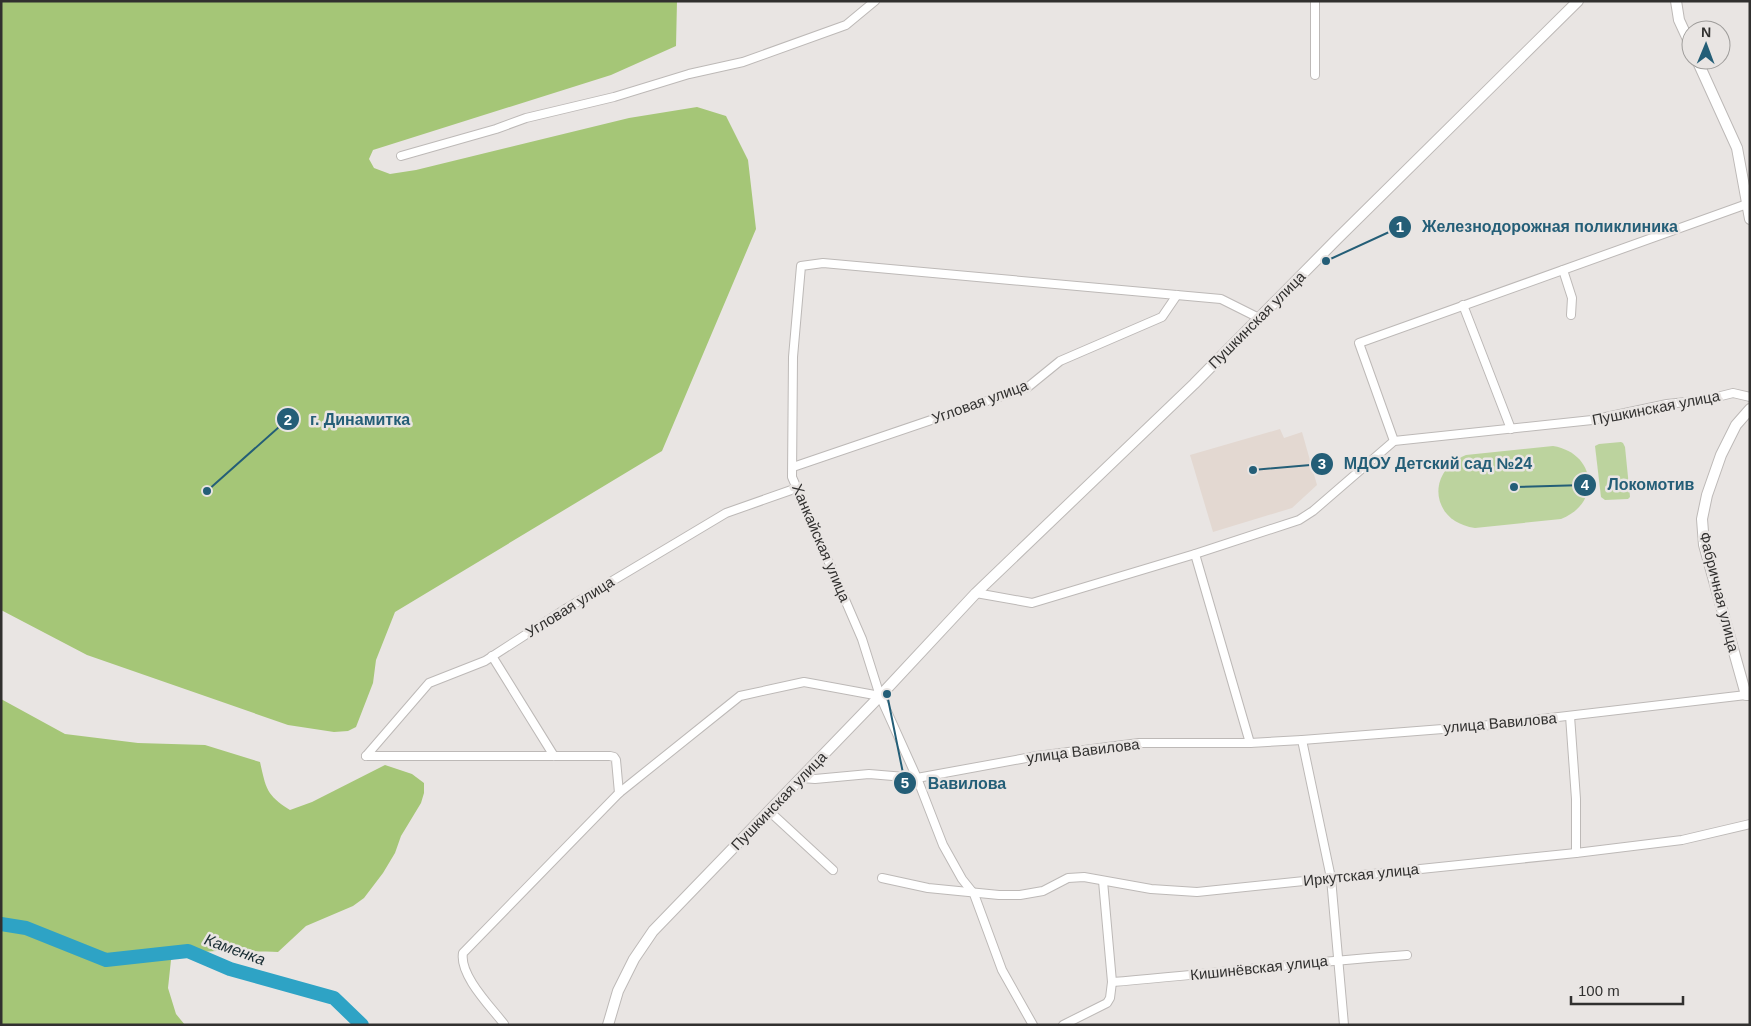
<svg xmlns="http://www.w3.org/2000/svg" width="1751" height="1026" viewBox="0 0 1751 1026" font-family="Helvetica,sans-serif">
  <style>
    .built { fill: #e3d8d1 }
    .green { fill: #bcd39e }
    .forest { fill: #a5c677 }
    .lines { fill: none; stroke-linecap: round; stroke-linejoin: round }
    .river { stroke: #2ea3c5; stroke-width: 14 }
    .minor-casing { stroke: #bdb9b7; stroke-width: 10 }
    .major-casing { stroke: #bdb9b7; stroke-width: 12 }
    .minor { stroke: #fff; stroke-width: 8 }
    .major { stroke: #fff; stroke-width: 10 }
    .labels { text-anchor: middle; stroke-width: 5; stroke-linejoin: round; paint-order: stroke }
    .street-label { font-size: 15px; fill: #31302f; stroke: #e9e5e3 }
    .water-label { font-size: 16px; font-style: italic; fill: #1a2e34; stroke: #e9e5e3 }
    .leader { fill: none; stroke: #245e77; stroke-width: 2 }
    .callout-dot { fill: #245e77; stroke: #e9e5e3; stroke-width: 2 }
    .mark-label { font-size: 15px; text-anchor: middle; font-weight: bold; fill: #fff }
    .callout-label { font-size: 16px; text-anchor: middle; font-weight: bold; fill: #245e77; stroke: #e9e5e3; stroke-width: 5; stroke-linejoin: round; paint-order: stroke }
  </style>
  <rect width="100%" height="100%" fill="#e9e5e3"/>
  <polygon class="built" points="1280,429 1284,438 1302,432 1317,485 1292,508 1213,532 1190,455"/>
  <g class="green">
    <polygon points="1621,442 1623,443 1625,447 1630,497 1628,499 1605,500 1601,497 1595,446 1599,444"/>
    <path d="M1553 446C1596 453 1602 503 1561 519L1475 528C1431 522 1425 472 1466 455Z"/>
  </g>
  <g class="forest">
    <polygon points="1,1 677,1 676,46 611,75 373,150 369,159 374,168 390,174 416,170 629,118 697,107 726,116 748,160 756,229 662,451 395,612 376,660 373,683 356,727 348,731 334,732 288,725 87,655 1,610"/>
    <path d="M1 699 65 734 138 743 205 745 260 762C266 788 266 795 290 810L312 802 385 765 412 774 424 783V793L421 803 401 836 395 853 383 873 364 898 353 906 306 926 278 952C246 952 200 946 171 960L168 988 176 1014 185 1025H1Z"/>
  </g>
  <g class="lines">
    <polyline class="river" points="1,924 26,928 106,960 188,951 230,969 334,998 362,1025"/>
    <g class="minor-casing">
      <g id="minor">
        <polyline points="1315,1 1315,75"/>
        <polyline points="401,156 496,129 526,118 614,97 689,74 743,62 846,25 875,1"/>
        <polyline points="1563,270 1572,298 1571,315"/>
        <polyline points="1463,305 1511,429"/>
        <polyline points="1394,441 1359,343 1747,204"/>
        <polyline points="793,467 1028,387 1060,361 1162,317 1177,295"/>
        <polyline points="1195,554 1250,743"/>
        <polyline points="976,593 1032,603 1195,554 1299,520 1313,511 1394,441 1592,420 1667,404 1705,400 1733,393 1750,397"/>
        <polyline points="492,656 554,756"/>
        <polyline points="1570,716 1576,799 1576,853"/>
        <polyline points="1302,740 1331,878 1344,1025"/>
        <polyline points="366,756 429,683 485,661 567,608 726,513 797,488"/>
        <polyline points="366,756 610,756 614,757 616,760 619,793"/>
        <polyline points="801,778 815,779 869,774 917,778 1037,756 1139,743 1250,743 1302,740 1481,726 1746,695"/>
        <polyline points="769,811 833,870"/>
        <polyline points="882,878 928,888 999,895 1020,895 1043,891 1068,878 1084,877 1151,889 1197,892 1576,853 1682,840 1750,824"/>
        <path d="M1112 982C1210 974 1308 962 1407 955"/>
        <path d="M504 1024C491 1007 459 975 463 953L619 793 740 696 804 682 880 696"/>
        <polyline points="1033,1025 1002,970 974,894 962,879 943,845 917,778 880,696 862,639 792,477 793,357 801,266 823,263 1221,299 1259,318"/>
        <polyline points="1063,1025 1107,1003 1110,998 1112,982 1103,881"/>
      </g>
    </g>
    <g class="major-casing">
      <g id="major">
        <polyline points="1676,1 1679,20 1691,46"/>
        <polyline points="1697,60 1737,148 1750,219"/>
        <polyline points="1750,409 1736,425 1721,455 1707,495 1702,519 1704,545 1746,695 1750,695"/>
        <polyline points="608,1025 618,991 634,959 653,931 880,696 976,593 1194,384 1337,239 1578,1"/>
      </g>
    </g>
    <use href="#minor" class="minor"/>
    <use href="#major" class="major"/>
  </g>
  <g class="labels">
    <g class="street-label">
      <text transform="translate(1257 320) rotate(-45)" y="5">Пушкинская улица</text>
      <text transform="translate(980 402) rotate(-20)" y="5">Угловая улица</text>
      <text transform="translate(1656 408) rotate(-11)" y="5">Пушкинская улица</text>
      <text transform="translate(821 543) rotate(67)" y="5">Ханкайская улица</text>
      <text transform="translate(1719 592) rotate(76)" y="5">Фабричная улица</text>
      <text transform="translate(570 607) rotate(-32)" y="5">Угловая улица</text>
      <text transform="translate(1500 723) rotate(-5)" y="5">улица Вавилова</text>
      <text transform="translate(1083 751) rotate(-7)" y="5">улица Вавилова</text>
      <text transform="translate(779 801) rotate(-46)" y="5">Пушкинская улица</text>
      <text transform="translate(1361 875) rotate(-6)" y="5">Иркутская улица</text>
      <text transform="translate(1259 968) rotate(-6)" y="5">Кишинёвская улица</text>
    </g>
    <g class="water-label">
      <text transform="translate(235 949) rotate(20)" y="6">Каменка</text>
    </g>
  </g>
  <path class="leader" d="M1326 261L1400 227M207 491L288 419M1253 470L1322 464M1514 487L1585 485M887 694L905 783"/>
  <g class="callout-dot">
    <circle cx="1326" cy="261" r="5"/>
    <circle cx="207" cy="491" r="5"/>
    <circle cx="1253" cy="470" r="5"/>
    <circle cx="1514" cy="487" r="5"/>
    <circle cx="887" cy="694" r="5"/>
    <circle cx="1400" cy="227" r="12"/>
    <circle cx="288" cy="419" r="12"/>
    <circle cx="1322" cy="464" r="12"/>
    <circle cx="1585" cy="485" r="12"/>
    <circle cx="905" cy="783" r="12"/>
  </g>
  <g class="mark-label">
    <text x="1400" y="232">1</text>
    <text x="288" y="425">2</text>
    <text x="1322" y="469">3</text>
    <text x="1585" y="490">4</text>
    <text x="905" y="788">5</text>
  </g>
  <g class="callout-label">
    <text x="1550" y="232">Железнодорожная поликлиника</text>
    <text x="360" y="425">г. Динамитка</text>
    <text x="1438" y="469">МДОУ Детский сад №24</text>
    <text x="1651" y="490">Локомотив</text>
    <text x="967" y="789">Вавилова</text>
  </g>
  <rect width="1751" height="1026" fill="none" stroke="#31302f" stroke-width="5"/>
  <g transform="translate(1706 45) rotate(1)"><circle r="24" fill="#e9e5e3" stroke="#9f9d9b"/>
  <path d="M0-4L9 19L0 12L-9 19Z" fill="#245e77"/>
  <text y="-8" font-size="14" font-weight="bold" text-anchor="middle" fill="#31302f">N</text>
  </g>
  <path d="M1571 996v8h112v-8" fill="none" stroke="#31302f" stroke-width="2.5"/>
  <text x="1578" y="996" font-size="15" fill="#31302f" stroke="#e9e5e3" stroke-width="4" paint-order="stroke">100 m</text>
</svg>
